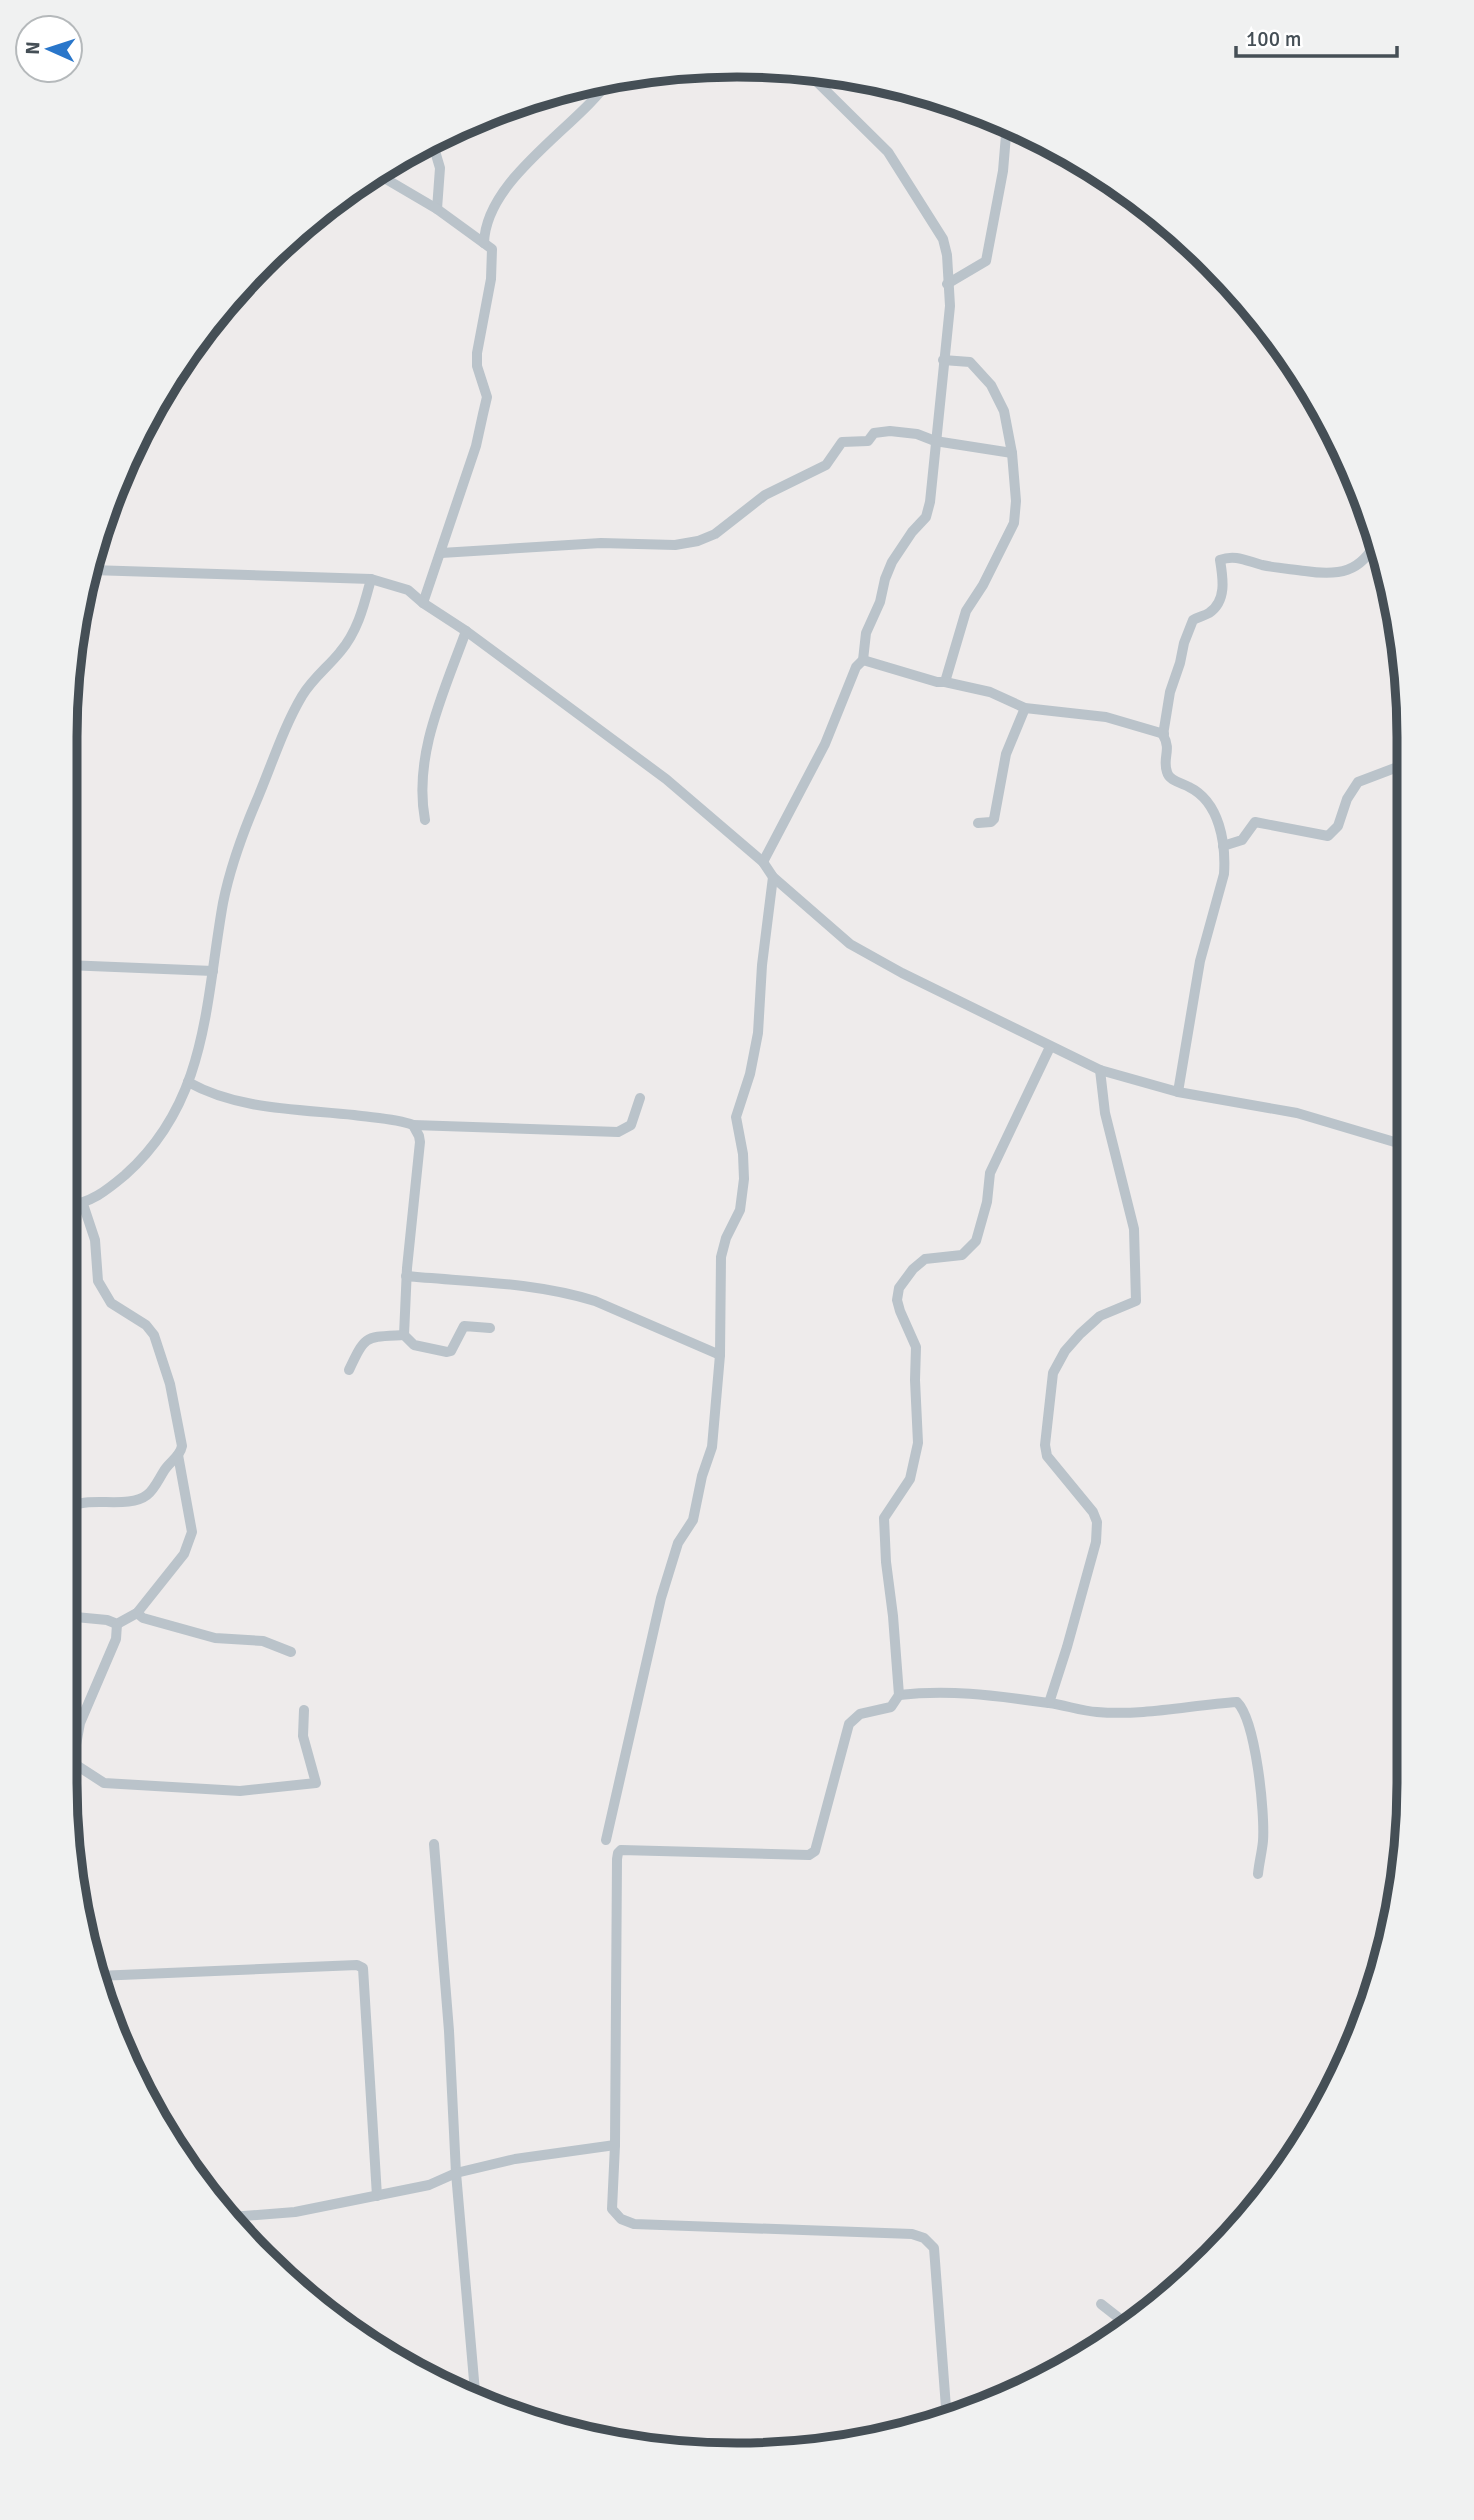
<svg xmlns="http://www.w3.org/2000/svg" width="1474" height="2520" viewBox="0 0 1474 2520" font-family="Signika,sans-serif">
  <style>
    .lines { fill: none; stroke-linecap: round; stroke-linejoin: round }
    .street { stroke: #bac3ca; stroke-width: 10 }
    .rim { fill: none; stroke: #454f56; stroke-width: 9 }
  </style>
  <rect width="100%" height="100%" fill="#eeebeb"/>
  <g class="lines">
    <g class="street">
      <polyline points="432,141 440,168 437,209"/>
      <polyline points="374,172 437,209 492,249 491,279 477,353 477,366 487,397 483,414 476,446 423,603"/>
      <path d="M484 243C486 178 577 128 612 77"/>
      <polyline points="947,284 986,261 1003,171 1007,123"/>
      <polyline points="943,360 970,362 991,385 1004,411 1012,453 1016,501 1014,523 983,585 966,611 945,682"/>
      <polyline points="441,553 601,543 675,545 698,541 715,534 765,495 826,465 842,442 868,441 874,433 890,431 917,434 935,441 1012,453"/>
      <polyline points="91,570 371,579 408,590 423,603 466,631 666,779 763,862 773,877 850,944 902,973 1100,1070 1178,1092 1297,1113 1408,1146"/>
      <polyline points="863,660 937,682 945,682 990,692 1025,708 1106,717 1164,734"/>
      <path d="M425 820C413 755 444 692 466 631"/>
      <polyline points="978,823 991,822 994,819 1006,754 1025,708"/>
      <polyline points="1223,846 1242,840 1255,822 1328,836 1338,826 1347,799 1358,782 1408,763"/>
      <polyline points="763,862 825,744 856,667 863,660 866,633 880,602 885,579 892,562 912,532 926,517 930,502 950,306 947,255 943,239 888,152 807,72"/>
      <polyline points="66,965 213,971"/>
      <path d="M188 1082C238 1110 298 1109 354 1115 373 1118 395 1118 413 1125L419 1136 420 1142 407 1268 404 1335 414 1345 447 1352 451 1351 464 1326 490 1328"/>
      <path d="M1178 1092 1200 961 1224 874C1226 844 1220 802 1189 787 1182 783 1169 781 1167 772 1162 758 1172 750 1163 735L1170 692 1180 663 1184 643 1193 620C1198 617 1204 616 1209 613 1227 601 1223 578 1220 560 1235 554 1247 561 1262 565 1276 568 1291 569 1305 571 1338 576 1361 573 1377 540"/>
      <polyline points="413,1125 618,1132 631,1125 640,1098"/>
      <path d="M66 1206C91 1203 106 1191 125 1175 208 1101 205 1004 223 903 230 868 242 835 256 802 271 767 283 728 302 696 313 678 328 667 340 652 358 631 364 605 371 579"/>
      <path d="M406 1276C469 1282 535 1282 595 1301L720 1355"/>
      <path d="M349 1370C366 1334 365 1337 404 1335"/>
      <path d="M65 1515C75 1490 125 1512 147 1495 155 1489 160 1476 166 1468 172 1460 180 1456 182 1446L170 1384 154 1335 146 1325 111 1303 98 1281 95 1240 83 1204"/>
      <polyline points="137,1613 143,1618 215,1638 263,1641 291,1652"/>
      <polyline points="65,1616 107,1620 117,1624 137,1613 184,1554 192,1532 178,1455"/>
      <path d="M899 1695C952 1689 997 1696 1049 1703 1065 1705 1081 1711 1097 1712 1144 1716 1191 1705 1237 1702 1256 1721 1265 1813 1263 1841 1262 1852 1259 1863 1258 1874"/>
      <polyline points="1049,1703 1067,1647 1096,1542 1097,1522 1093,1512 1047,1456 1045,1445 1053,1373 1065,1351 1080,1334 1100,1316 1136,1301 1134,1229 1105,1113 1100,1070"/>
      <polyline points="70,1761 104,1783 240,1791 316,1783 303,1736 304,1710"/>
      <polyline points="65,1766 75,1750 80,1723 116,1639 117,1624"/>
      <polyline points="606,1840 661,1598 678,1543 693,1520 702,1476 712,1447 720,1355 721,1257 726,1238 740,1210 744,1179 743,1154 736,1117 750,1074 758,1033 762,965 773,877"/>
      <polyline points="434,1844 449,2031 456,2173 475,2392"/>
      <polyline points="97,1976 357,1965 363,1968 377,2196"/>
      <polyline points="231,2217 295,2212 429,2185 456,2173 515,2159 615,2145"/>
      <polyline points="1101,2304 1129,2326"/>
      <polyline points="947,2421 934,2248 924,2238 912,2234 634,2224 621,2219 612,2209 615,2145 617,1859 618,1853 621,1850 809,1855 815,1851 849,1724 860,1714 891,1707 899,1695 893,1616 886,1562 884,1518 910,1479 918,1443 915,1380 916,1347 900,1311 897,1300 899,1288 913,1269 925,1259 962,1255 976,1241 987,1202 990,1173 1050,1047"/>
    </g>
  </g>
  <path d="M0 0H1474V2520H0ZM737 77H737A660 660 0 0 1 1397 737V1783A660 660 0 0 1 737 2443H737A660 660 0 0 1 77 1783V737A660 660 0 0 1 737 77Z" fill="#f0f1f1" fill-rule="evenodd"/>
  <path class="rim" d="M737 77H737A660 660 0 0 1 1397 737V1783A660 660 0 0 1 737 2443H737A660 660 0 0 1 77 1783V737A660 660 0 0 1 737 77Z"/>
  <g transform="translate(49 49) rotate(273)"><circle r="33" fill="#ffffff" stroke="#b5b9bb" stroke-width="2"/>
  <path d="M0-5L12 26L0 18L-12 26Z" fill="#2976ca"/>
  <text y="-10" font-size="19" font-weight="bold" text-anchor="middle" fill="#454f56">N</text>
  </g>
  <path d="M1236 46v10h161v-10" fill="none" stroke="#454f56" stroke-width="3.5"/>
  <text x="1246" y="46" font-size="21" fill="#454f56" stroke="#ffffff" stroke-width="5" paint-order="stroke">100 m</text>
</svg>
